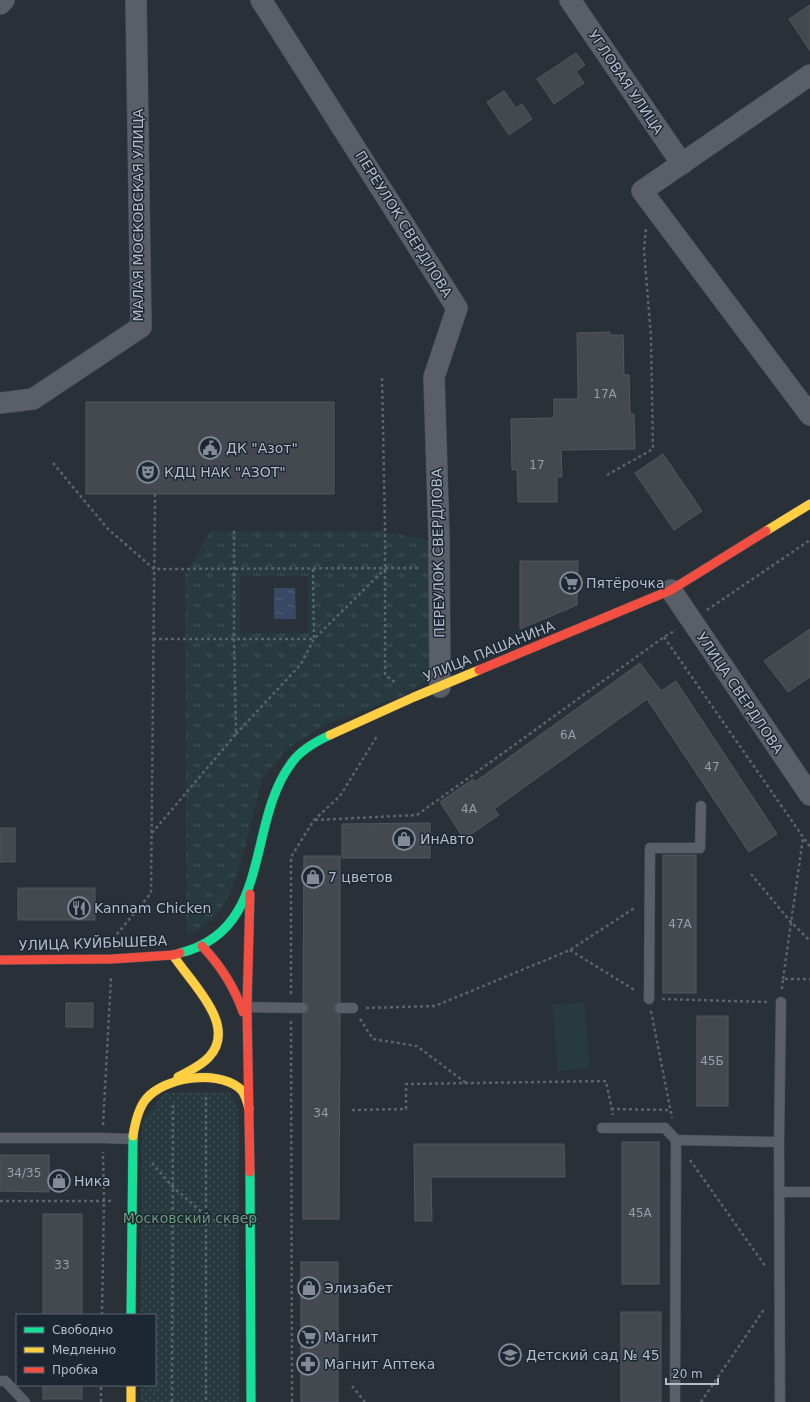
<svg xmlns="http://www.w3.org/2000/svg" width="810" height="1402" viewBox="0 0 810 1402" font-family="'DejaVu Sans',sans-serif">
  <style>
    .grass { fill: url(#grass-tufts); fill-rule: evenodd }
    .park { fill: url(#park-dots) }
    .garden { fill: #273a3e }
    .water { fill: url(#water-ripples) }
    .building { fill: #444950; stroke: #52575f }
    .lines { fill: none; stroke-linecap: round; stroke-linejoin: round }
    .lane-casing { stroke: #484c53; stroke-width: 11 }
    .street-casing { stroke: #484c53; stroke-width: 22 }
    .fast-casing { stroke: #484c53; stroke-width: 10 }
    .slow-casing { stroke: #484c53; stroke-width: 10 }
    .jam-casing { stroke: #484c53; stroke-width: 10 }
    .path { stroke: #5d636a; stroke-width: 2.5; stroke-dasharray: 3 3; stroke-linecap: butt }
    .lane { stroke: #5a5e66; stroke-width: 10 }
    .street { stroke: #5a5e66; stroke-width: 21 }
    .fast { stroke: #16e098; stroke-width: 9 }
    .slow { stroke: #ffcf43; stroke-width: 9 }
    .jam { stroke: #f24e42; stroke-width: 9 }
    .labels { text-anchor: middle; stroke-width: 3; stroke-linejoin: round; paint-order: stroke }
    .number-label { font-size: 12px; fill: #989fab }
    .street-label { font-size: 14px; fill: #b4bcc9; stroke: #1d2633 }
    .poi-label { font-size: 14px; fill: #b4bcc9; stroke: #1d2633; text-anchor: start }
    .park-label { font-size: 14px; fill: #6b9a76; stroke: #1d2633 }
  </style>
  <defs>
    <pattern id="grass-tufts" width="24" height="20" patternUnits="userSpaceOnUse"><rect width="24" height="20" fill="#273a3e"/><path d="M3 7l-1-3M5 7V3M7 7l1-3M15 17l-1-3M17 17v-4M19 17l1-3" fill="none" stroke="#445559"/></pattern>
    <pattern id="park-dots" width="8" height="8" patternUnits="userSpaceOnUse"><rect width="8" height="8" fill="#273a3e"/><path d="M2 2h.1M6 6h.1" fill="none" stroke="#445559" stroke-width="1.8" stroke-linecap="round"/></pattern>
    <pattern id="water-ripples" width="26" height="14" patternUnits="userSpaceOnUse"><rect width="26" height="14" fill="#384963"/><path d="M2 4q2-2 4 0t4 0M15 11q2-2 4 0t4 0" fill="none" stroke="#526178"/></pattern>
  </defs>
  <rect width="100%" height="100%" fill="#2a3038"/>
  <path class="grass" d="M211 531H381L435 541 434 676 405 695 324 725 288 748 263 777 243 854 231 892 217 915 196 932 186 934 185 574ZM240 576H308V633H240Z"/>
  <polygon class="park" points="165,1093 230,1093 238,1108 239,1402 141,1402 141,1385 155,1385 155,1315 141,1315 142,1121"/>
  <polygon class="garden" points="584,1002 590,1068 558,1071 552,1005"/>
  <polygon class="water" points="274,588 295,588 296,619 274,619"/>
  <g class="building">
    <polygon points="810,5 810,51 789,19"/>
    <polygon points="576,53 585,65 576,71 584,83 554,104 537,79"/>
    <polygon points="504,91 516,108 522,104 532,119 509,135 487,102"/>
    <polygon points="610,332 610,335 623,335 624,375 629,375 630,414 634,414 635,449 561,450 562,477 557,477 557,502 518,502 517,470 512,470 511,419 554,418 554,399 578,399 577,333"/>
    <rect x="86" y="402" width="248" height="92"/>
    <polygon points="663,454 702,511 674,530 635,473"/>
    <polygon points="520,561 578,561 577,605 520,629"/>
    <polygon points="810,629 810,677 788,692 764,661"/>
    <polygon points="640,663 661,691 676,681 777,834 749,852 647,699 494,809 499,815 464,839 440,802 473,779 475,782"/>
    <polygon points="430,823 430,858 342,858 342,824"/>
    <rect x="0" y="828" width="15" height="34"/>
    <rect x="663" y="855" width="33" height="138"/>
    <polygon points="304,856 340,856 340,1002 336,1003 334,1008 335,1012 340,1014 339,1219 303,1219 303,1014 308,1012 309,1008 307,1003 303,1002"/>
    <rect x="18" y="888" width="77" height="32"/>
    <rect x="66" y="1003" width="27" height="24"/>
    <rect x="697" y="1016" width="31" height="90"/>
    <rect x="622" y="1142" width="37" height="142"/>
    <polygon points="414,1144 564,1144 565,1177 431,1177 432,1221 415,1221"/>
    <polygon points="0,1155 49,1155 49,1192 0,1191"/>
    <rect x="43" y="1214" width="39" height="101"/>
    <rect x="301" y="1262" width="37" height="140"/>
    <rect x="621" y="1312" width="40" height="90"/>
    <rect x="43" y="1385" width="39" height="14"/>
  </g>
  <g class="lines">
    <g class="lane-casing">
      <g id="lane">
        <polyline points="649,999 650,848 700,848 701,806"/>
        <polyline points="245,1007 303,1008"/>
        <polyline points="340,1008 353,1008"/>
        <polyline points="602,1128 665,1128 676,1140"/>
        <polyline points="0,1138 103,1138 133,1139"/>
        <polyline points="779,1192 810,1192"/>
        <polyline points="0,1381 5,1381 25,1402"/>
        <polyline points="675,1402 676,1140 779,1142"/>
        <polyline points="780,1402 779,1142 781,1002"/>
      </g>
    </g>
    <g class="street-casing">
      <g id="street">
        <polyline points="261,0 457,308 434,377 439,538 440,687"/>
        <polyline points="570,0 682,164"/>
        <polyline points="0,4 4,0"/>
        <polyline points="810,75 642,191 810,415"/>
        <polyline points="0,403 33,399 141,327 136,0"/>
        <polyline points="671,590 810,795"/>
      </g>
    </g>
    <g class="fast-casing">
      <g id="fast">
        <path d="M180 953C274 930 245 822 293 761 302 749 317 741 330 735"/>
        <polyline points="250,1172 251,1402"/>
        <polyline points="131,1315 133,1136"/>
      </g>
    </g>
    <g class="slow-casing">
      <g id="slow">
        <polyline points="766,531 810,504"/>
        <polyline points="330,735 414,697 479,670"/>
        <path d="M173 955C189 981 239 1025 209 1057 201 1066 189 1071 178 1077"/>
        <path d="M133 1136C135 1123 138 1109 146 1099 165 1077 215 1070 238 1087 245 1092 247 1101 249 1109"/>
        <polyline points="131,1385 131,1402"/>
      </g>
    </g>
    <g class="jam-casing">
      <g id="jam">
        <polyline points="479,670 671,590 766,531"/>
        <polyline points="250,894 247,1007 250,1172"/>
        <path d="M202 946C221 966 234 986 243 1012"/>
        <polyline points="0,960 112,959 173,955 180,953"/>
      </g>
    </g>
    <g class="path">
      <polyline points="382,378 385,527 385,675 396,683"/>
      <polyline points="53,463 108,529 154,569 421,568"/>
      <polyline points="607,475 653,449 651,337 644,250 646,229"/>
      <polyline points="707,610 810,540"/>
      <polyline points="664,637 810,847"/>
      <polyline points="153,639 314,639 313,569"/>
      <polyline points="236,734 301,664 314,639 385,569"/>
      <polyline points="315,820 417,815 664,637 676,630"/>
      <polyline points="152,833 236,734 234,639 234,528"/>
      <polyline points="751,874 790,921 810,941"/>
      <polyline points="113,939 151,893 155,494"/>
      <polyline points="570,950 636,991"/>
      <polyline points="783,979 803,838"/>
      <polyline points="782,989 783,979 810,979"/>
      <polyline points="291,994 291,857 314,820 340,796 377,736"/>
      <polyline points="662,999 767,1002"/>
      <polyline points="366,1008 435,1006 570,950 636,907"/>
      <polyline points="651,1011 672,1118"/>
      <polyline points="360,1019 373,1039 417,1046 466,1083"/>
      <polyline points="291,1021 292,1402"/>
      <polyline points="206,1097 206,1402"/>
      <polyline points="611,1109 670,1110"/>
      <polyline points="352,1110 406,1109 406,1084 606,1081 613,1115"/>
      <polyline points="103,1125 111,978"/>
      <polyline points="690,1160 766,1267"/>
      <polyline points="152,1163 173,1187 206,1216 230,1227"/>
      <polyline points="0,1201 113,1201"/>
      <polyline points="102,1315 104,1201 103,1152"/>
      <polyline points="352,1386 365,1402"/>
      <polyline points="101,1402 101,1385"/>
      <polyline points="172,1402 173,1103"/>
      <polyline points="701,1402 765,1308"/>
    </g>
    <use href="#lane" class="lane"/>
    <use href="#street" class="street"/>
    <use href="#fast" class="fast"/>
    <use href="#slow" class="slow"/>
    <use href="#jam" class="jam"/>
  </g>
  <defs>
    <g id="civic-ring" transform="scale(1.15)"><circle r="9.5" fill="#1d2633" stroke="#848b96" stroke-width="1.5"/><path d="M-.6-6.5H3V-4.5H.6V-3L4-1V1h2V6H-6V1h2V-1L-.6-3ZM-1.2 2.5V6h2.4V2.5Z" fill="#848b96"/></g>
    <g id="theatre-ring" transform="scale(1.15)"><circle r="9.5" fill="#1d2633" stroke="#848b96" stroke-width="1.5"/><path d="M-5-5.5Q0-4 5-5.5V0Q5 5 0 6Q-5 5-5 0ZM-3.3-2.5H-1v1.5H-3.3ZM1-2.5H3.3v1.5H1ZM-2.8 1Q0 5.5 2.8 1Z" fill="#848b96"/></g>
    <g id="supermarket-ring" transform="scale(1.15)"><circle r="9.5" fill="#1d2633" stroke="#848b96" stroke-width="1.5"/><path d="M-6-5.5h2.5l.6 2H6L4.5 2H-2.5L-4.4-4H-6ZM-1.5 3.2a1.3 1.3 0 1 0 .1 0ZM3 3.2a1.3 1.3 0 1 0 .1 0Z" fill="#848b96"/></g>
    <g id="shop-ring" transform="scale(1.15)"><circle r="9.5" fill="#1d2633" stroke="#848b96" stroke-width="1.5"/><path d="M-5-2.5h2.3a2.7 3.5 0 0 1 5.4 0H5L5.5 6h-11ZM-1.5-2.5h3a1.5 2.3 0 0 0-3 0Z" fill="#848b96"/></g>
    <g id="restaurant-ring" transform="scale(1.15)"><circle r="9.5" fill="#1d2633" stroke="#848b96" stroke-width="1.5"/><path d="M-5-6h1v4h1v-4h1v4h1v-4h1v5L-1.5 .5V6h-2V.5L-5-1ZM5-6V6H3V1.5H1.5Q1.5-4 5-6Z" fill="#848b96"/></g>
    <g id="school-ring" transform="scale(1.15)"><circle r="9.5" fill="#1d2633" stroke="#848b96" stroke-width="1.5"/><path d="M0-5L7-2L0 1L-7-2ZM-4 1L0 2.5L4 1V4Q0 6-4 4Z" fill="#848b96"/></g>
    <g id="pharmacy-ring" transform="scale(1.15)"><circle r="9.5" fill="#1d2633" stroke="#848b96" stroke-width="1.5"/><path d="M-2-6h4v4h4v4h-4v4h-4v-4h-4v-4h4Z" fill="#848b96"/></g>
  </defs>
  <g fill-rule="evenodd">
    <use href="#civic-ring" x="210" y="448"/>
    <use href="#theatre-ring" x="148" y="472"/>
    <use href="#supermarket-ring" x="571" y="583"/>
    <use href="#shop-ring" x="404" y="839"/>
    <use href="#shop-ring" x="313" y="877"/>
    <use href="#restaurant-ring" x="79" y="908"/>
    <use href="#shop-ring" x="59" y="1181"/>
    <use href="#shop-ring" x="309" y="1288"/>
    <use href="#supermarket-ring" x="309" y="1337"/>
    <use href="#school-ring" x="510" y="1355"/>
    <use href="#pharmacy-ring" x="308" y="1364"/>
  </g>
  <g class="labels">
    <g class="number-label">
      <text x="605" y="398">17А</text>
      <text x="537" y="469">17</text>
      <text x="568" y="739">6А</text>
      <text x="712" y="771">47</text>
      <text x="469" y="813">4А</text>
      <text x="680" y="928">47А</text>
      <text x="712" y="1065">45Б</text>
      <text x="321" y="1117">34</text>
      <text x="24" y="1177">34/35</text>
      <text x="640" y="1217">45А</text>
      <text x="62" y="1269">33</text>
    </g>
    <g class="street-label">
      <text transform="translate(626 82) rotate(56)" y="5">УГЛОВАЯ УЛИЦА</text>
      <text transform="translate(138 215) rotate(-90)" y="5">МАЛАЯ МОСКОВСКАЯ УЛИЦА</text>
      <text transform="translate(404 224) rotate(58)" y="5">ПЕРЕУЛОК СВЕРДЛОВА</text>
      <text transform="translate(438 553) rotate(-91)" y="5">ПЕРЕУЛОК СВЕРДЛОВА</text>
      <text transform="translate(489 651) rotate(-22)" y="5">УЛИЦА ПАШАНИНА</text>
      <text transform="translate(740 693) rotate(56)" y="5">УЛИЦА СВЕРДЛОВА</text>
      <text transform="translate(93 943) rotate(-2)" y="5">УЛИЦА КУЙБЫШЕВА</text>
    </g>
    <g class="poi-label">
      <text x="226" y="453">ДК "Азот"</text>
      <text x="164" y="477">КДЦ НАК "АЗОТ"</text>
      <text x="586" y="588">Пятёрочка</text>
      <text x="420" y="844">ИнАвто</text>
      <text x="328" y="882">7 цветов</text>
      <text x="94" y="913">Kannam Chicken</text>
      <text x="74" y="1186">Ника</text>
      <text x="324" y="1293">Элизабет</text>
      <text x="324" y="1342">Магнит</text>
      <text x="526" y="1360">Детский сад № 45</text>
      <text x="324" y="1369">Магнит Аптека</text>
    </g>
    <g class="park-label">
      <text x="190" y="1223">Московский сквер</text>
    </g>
  </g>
  <rect x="16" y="1314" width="140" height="72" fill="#1d2633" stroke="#59626f"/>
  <rect x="24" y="1327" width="20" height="6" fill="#16e098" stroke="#59626f"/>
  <text x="52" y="1334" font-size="12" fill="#b4bcc9">Свободно</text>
  <rect x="24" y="1347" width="20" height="6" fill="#ffcf43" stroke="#59626f"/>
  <text x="52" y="1354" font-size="12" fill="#b4bcc9">Медленно</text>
  <rect x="24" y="1367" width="20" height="6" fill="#f24e42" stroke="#59626f"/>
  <text x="52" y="1374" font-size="12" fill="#b4bcc9">Пробка</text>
  <path d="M666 1378v6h52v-6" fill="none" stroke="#b4bcc9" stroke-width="2"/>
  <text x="672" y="1378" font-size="12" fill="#b4bcc9" stroke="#1d2633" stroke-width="3" paint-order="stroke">20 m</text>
</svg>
